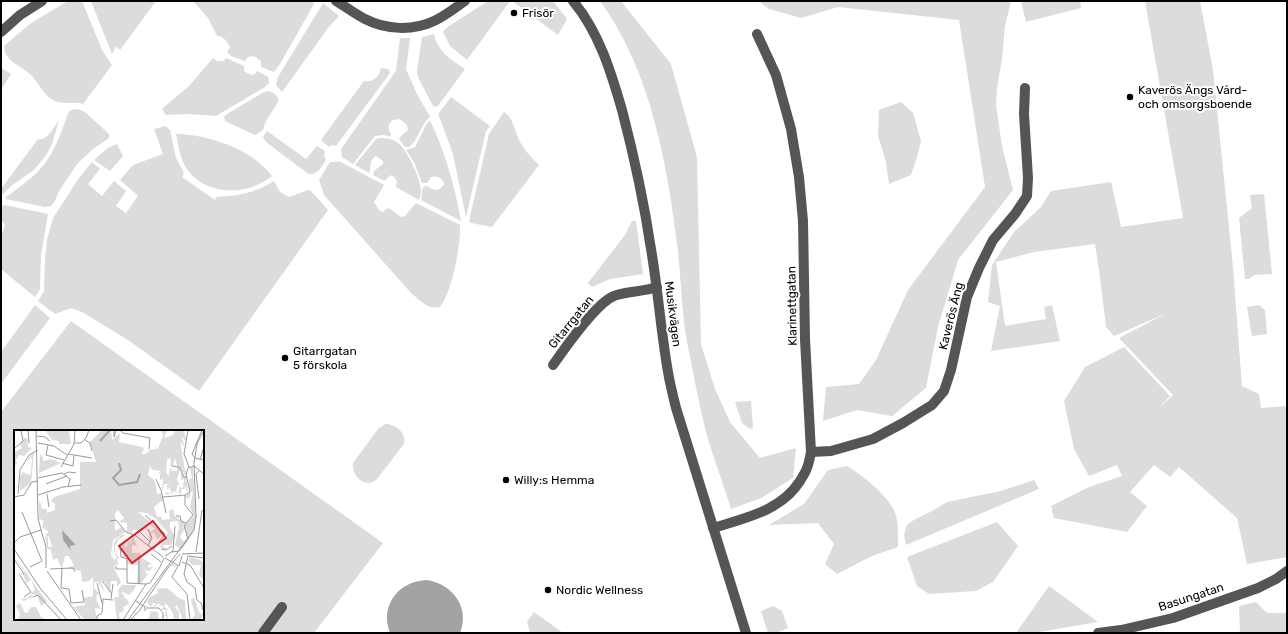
<svg xmlns="http://www.w3.org/2000/svg" width="1288" height="634" viewBox="0 0 1288 634" font-family="Rubik,sans-serif">
  <style>
    .green { fill: #dcdcdc; fill-rule: evenodd }
    .water { fill: #a3a3a3 }
    .lines { fill: none; stroke-linecap: round; stroke-linejoin: round }
    .minor { stroke: #555; stroke-width: 10 }
    .poi-dot { fill: #000; stroke: #fff; stroke-width: 1.5 }
    .labels { text-anchor: middle; stroke-width: 4; stroke-linejoin: round; paint-order: stroke }
    .poi-label { font-size: 12px; fill: #000; stroke: #fff; text-anchor: start }
    .street-label { font-size: 12px; fill: #000; stroke: #fff }
    .inset-river { fill: none; stroke: #a3a3a3; stroke-width: 2 }
    .inset-road { fill: none; stroke: #999; stroke-width: 1 }
    .view { fill: #d62828; fill-opacity: 0.15; stroke: #d62828; stroke-width: 2 }
    .inset-edge { fill: none; stroke: #000; stroke-width: 2 }
  </style>
  <rect width="100%" height="100%" fill="#fff"/>
  <g class="green">
    <path d="M68 1H82L102 50 112 65 83 104C73 101 64 105 55 101 44 96 40 85 32 76 24 67 1 60 5 45L31 23Z"/>
    <polygon points="91,1 156,1 120,50 117,47 115,48 112,54"/>
    <path d="M193 1H313L314 4 280 64 274 72 261 67V61L254 56 248 57 245 61 231 56 227 52 230 47C228 42 222 35 217 36L208 18Z"/>
    <polygon points="488,1 510,1 467,60 450,46 443,32 446,28"/>
    <polygon points="512,1 553,1 567,19 558,35"/>
    <path d="M600 1H621L671 64 697 157 701 344 715 389 730 422 760 458 796 448 793 478 761 498 731 509C723 482 712 455 705 428 698 400 693 371 687 342 682 313 681 282 678 252 668 168 651 70 600 1Z"/>
    <polygon points="759,1 1011,1 1005,26 1002,59 997,88 996,105 1002,146 1013,190 958,260 938,327 926,388 892,416 857,410 823,421 826,387 859,384 876,360 908,290 985,187 959,20 838,7 801,18 769,9"/>
    <polygon points="1021,1 1080,1 1081,8 1026,22"/>
    <polygon points="1145,1 1200,1 1213,70 1233,267 1242,386 1259,394 1261,408 1287,406 1287,557 1247,564 1237,518 1179,467 1170,477 1154,465 1130,492 1147,506 1127,532 1054,518 1051,506 1089,487 1122,476 1117,465 1089,476 1074,449 1064,401 1085,367 1124,347 1170,396 1158,409 1173,395 1119,338 1167,313 1114,336 1106,327 1099,270 1095,244 1034,252 996,262 1005,326 1046,319 1044,307 1052,305 1060,341 991,351 1000,306 988,302 992,265 1014,232 1041,207 1051,191 1111,182 1121,227 1183,218"/>
    <polygon points="323,3 339,16 328,28 282,92 276,85 278,77"/>
    <path d="M434 34C438 52 451 60 465 69L438 106 435 107 433 106 418 77 417 71 422 37Z"/>
    <path d="M400 38H410L406 69 416 92 430 117C420 125 418 141 409 147H405L399 139 400 137 408 130 407 125 400 119 393 120C388 124 387 128 391 134L390 137 384 135 375 136 353 164 342 157 341 149 396 71Z"/>
    <polygon points="213,58 217,61 224,61 226,58 244,66 244,71 251,75 255,74 257,71 267,76 269,79 269,83 265,87 216,116 187,114 166,115 162,109 164,107 189,86"/>
    <polygon points="1,68 11,74 1,90"/>
    <path d="M381 68 388 69 390 73 336 146 331 145 329 147 321 140 364 81C373 83 380 76 381 68Z"/>
    <path d="M269 91C274 93 279 96 278 102L266 121 263 130 255 135 225 121 224 116 227 114 264 92Z"/>
    <polygon points="451,97 490,126 486,131 466,217 453,154 439,116 439,113"/>
    <polygon points="901,102 913,113 921,141 917,157 911,175 889,184 886,162 878,136 879,110"/>
    <path d="M78 109 85 112 109 134V138L93 149 78 163 65 182 58 193 55 201 51 206 45 207 6 199V197C14 191 23 185 31 178 51 162 60 137 68 113L71 110Z"/>
    <path d="M504 112C513 117 515 131 519 140 524 150 531 157 539 165L492 227 471 223 469 221 489 134Z"/>
    <path d="M59 120 52 144 46 155 35 169 11 186 1 196V189L38 139C48 141 54 127 59 120Z"/>
    <path d="M430 120C445 152 455 187 461 221L421 200 423 187 427 186C433 191 440 192 444 184 443 178 437 175 431 177L427 183H422L414 162 406 150 415 147 427 123Z"/>
    <path d="M165 126 170 130 176 158 184 173 182 177 215 200 216 197C239 196 255 193 274 181L280 192 289 197 308 190H310L328 210 199 391 128 340 82 312 71 308 55 314 38 301 44 291 45 258 47 240 53 218 79 178 92 162 100 169 88 184 102 196 114 181 126 191 116 206 126 213 138 196 120 180 133 165 163 154 154 129Z"/>
    <path d="M267 131 306 159 317 146 325 151 324 155 326 160C321 167 317 177 307 173L266 142 263 137Z"/>
    <path d="M176 134C207 134 254 150 272 176 246 197 203 196 185 166 180 156 178 144 176 134Z"/>
    <path d="M380 138C386 138 394 139 398 143 407 150 421 179 421 191 421 193 420 197 419 200L396 187 397 181 392 175 388 177 385 181 373 175 375 170 383 164V161L376 156C368 161 372 166 369 173L355 165 376 139Z"/>
    <polygon points="117,144 123,156 110,171 94,160 108,148"/>
    <path d="M339 161 384 185 374 202 379 210 382 212 389 208 401 217 405 216 416 203 460 225C461 245 452 292 440 307 428 310 421 301 412 294L324 195 319 180 330 162H337Z"/>
    <polygon points="1264,194 1272,274 1254,275 1249,279 1245,279 1239,218 1252,208 1250,195"/>
    <polygon points="5,205 48,214 41,255 40,289 35,297 1,269 1,233 3,231 5,225 1,219 1,206"/>
    <polygon points="632,221 636,221 643,274 610,279 592,287 588,283 625,235"/>
    <polygon points="35,305 50,318 1,384 1,352"/>
    <polygon points="1259,305 1265,310 1267,334 1252,336 1247,307"/>
    <path d="M71 321 383 543 314 633H1V412ZM15 431H203V619H15Z"/>
    <polygon points="751,401 753,428 750,429 742,423 735,402"/>
    <path d="M385 424C396 424 406 432 404 444L377 479C366 490 351 476 353 463L378 429Z"/>
    <path d="M847 466C863 476 885 493 894 510 899 521 898 535 898 547L872 556 837 574 825 564 834 544 818 523 769 525 804 504 828 470Z"/>
    <polygon points="1034,480 1039,489 906,545 904,535 907,525 912,521 932,511 947,502 1001,491"/>
    <polygon points="997,522 1018,546 993,582 976,591 929,594 917,586 907,557"/>
    <polygon points="1049,586 1098,622 1033,633 1016,633"/>
    <polygon points="1256,602 1267,613 1287,613 1287,633 1240,633 1239,606"/>
    <polygon points="773,606 782,611 788,628 776,633 768,633 761,611"/>
    <polygon points="534,612 563,633 530,633 527,622"/>
  </g>
  <path class="water" d="M427 580C453 584 470 608 460 633H390C379 605 399 581 427 580Z"/>
  <g class="lines">
    <g class="minor">
      <path d="M336 1C346 7 355 14 365 19 386 30 413 31 434 21 445 16 455 8 465 1"/>
      <path d="M573 1C599 32 611 72 622 110 634 156 644 202 651 249 658 290 661 332 668 372 670 384 673 396 676 408L746 633"/>
      <polyline points="1,32 20,15 42,1"/>
      <path d="M553 365C565 348 596 303 614 296 626 291 643 292 657 287"/>
      <polyline points="811,452 831,451 873,439 903,423 932,405 944,391 951,370 967,297 979,268 993,240 1015,214 1027,196 1028,178 1024,114 1025,88"/>
      <path d="M713 528C745 518 781 511 800 481 802 477 806 472 807 468 809 463 810 457 811 452L805 339 803 221 799 177 791 129 776 75 757 34"/>
      <polyline points="263,633 282,607"/>
      <polyline points="1098,633 1121,630 1173,618 1258,588 1276,579 1287,571"/>
    </g>
  </g>
  <g class="poi-dot">
    <circle cx="514" cy="13" r="4"/>
    <circle cx="1130" cy="97" r="4"/>
    <circle cx="285" cy="358" r="4"/>
    <circle cx="506" cy="480" r="4"/>
    <circle cx="548" cy="590" r="4"/>
  </g>
  <g class="labels">
    <g class="poi-label">
      <text x="522" y="17">Frisör</text>
      <text x="1138" y="94">Kaverös Ängs Vård-<tspan x="1138" dy="14">och omsorgsboende</tspan></text>
      <text x="293" y="355">Gitarrgatan<tspan x="293" dy="14">5 förskola</tspan></text>
      <text x="514" y="484">Willy:s Hemma</text>
      <text x="556" y="594">Nordic Wellness</text>
    </g>
    <g class="street-label">
      <text transform="translate(792 306) rotate(-91)" y="4">Klarinettgatan</text>
      <text transform="translate(673 314) rotate(83)" y="4">Musikvägen</text>
      <text transform="translate(951 316) rotate(-76)" y="4">Kaverös Äng</text>
      <text transform="translate(571 322) rotate(-51)" y="4">Gitarrgatan</text>
      <text transform="translate(1191 597) rotate(-18)" y="4">Basungatan</text>
    </g>
  </g>
  <g transform="translate(14 430)">
    <rect width="190" height="190" fill="#fff"/>
    <path d="M31 0H55L57 14H45V11L38 10ZM88 0H97L98 10 106 3 105 12 128 17 131 20 128 21 129 25 133 23 132 20 135 23V20L142 19 141 17 144 19 149 5 147 0H153L150 8 159 5 161 0H169L172 8 171 11 168 6 170 17 166 11 172 46 163 35 161 28 159 36H156L157 28 153 29 152 43 155 46 156 37 158 41H163V37L166 39 163 50 166 56 164 54 162 61 165 63V57L169 58 170 49 167 50V41L172 48 174 63 171 64 173 62 171 56 170 59H167V64L159 61V64L158 62 157 64 152 65 151 62 157 64 156 57 153 60V55L156 54H150L148 63 149 49 146 50V43H143L146 42 148 46 146 41 139 40 136 36 134 45 141 51 143 64 147 63 149 70 140 77 143 87H148V90L156 89 155 81 158 80V76L161 86 171 93 169 96 170 100 166 107 169 111 174 109 168 118 174 108 170 96 180 86 176 78 179 62 177 61 176 67 173 69 172 67 176 62 175 50 178 48 176 38 179 37 182 91 179 103 167 120 161 115 165 97 164 91 156 92V98L161 106 157 115H148L153 119 149 120 148 117 145 118 154 103 142 89 133 83 124 82 150 104 143 109 139 101 138 106 137 101 141 99 134 93 132 97 136 101 137 108 135 111V102L131 98 126 101 119 100 118 103 113 102V93L105 92 110 88 104 80 101 83V101L108 97 111 102 99 110 97 125 100 130 103 128 100 122V112L107 105 113 104 105 109 101 116V123L105 128 103 129 104 135H100L101 140 107 152 103 157V151H97L96 163 91 152H87L91 163 84 152H80V158L85 163 82 166 83 172 87 179 81 178 83 190H71L59 177 71 175 70 168 79 166V147L75 151 68 152 67 141 53 138 60 136 55 126H51L48 139 43 128 39 130 37 120 33 118 31 106 34 107V117H38L35 107 31 105 35 102 28 97 30 91 25 89V74L26 71 28 79H33V83L41 80V74L37 71 40 67 66 59V32H82L76 12ZM48 100 62 115 56 116 57 121 49 110ZM10 8H13L14 17 18 18 10 26 5 25 2 30 3 34 0 36V23L8 18 6 14ZM20 21 17 53 6 61V47L9 42 15 45 17 43 18 27 12 32ZM26 24 29 28V31L37 29 47 33 25 43ZM119 105 123 116 118 115V123H126V127L138 134 134 135 135 138 139 136 136 141 131 140 132 144 135 143 127 153 123 154 124 135 113 134V128L108 127 110 123 107 122 110 112 112 118 115 110 116 114ZM0 125 22 157 48 190 33 172 27 176 23 165 16 164 19 167 9 171 7 169 14 168 17 163 21 160 17 150 12 153 9 144H6L8 143H11ZM177 127 190 132V150L185 145 187 135H178L174 130ZM158 134 163 137 157 136 136 167 144 163 143 159 153 158 166 169 171 170 172 190H169L163 175 161 177 165 182V190H160L159 183 152 173 150 177 154 179 152 180 153 182 154 187 153 190H152L153 186 150 187V186L153 182 150 183 152 181 147 179 150 177 147 175 145 177 146 174H143L141 177 140 176 142 173H139L137 177 133 172 131 175 134 178 130 176ZM108 155H123L117 164 116 161V165L110 163V161L107 164H110V168L113 169 115 174 109 177 110 181 105 183 106 190H103L100 167H105L104 160ZM180 167 185 182 187 184 190 183 186 190H177L181 185 177 170ZM6 173 11 183 15 182 12 178 15 181 17 177H22L27 187 33 190H4L6 184 2 176ZM137 181 144 182 145 190H134Z" fill="#dcdcdc" fill-rule="evenodd"/>
    <path d="M48 100 62 115 56 116 57 121 49 110Z" fill="#a3a3a3"/>
    <path class="inset-river" d="M86 11 96 0M105 33 107 40 99 48 105 55 123 52 126 44"/>
    <path class="inset-road" d="M14 0 15 13M22 0 24 88 27 100M100 0V7L102 0M106 0 109 3 136 8 135 19M174 0 170 24 175 37M188 0 178 24 181 28 190 30M23 6 31 7 36 11M71 10 76 13 78 21M24 13 40 16 53 25M61 13H67L72 8 75 0M34 15 32 25 50 30M1 18 9 11 7 0M54 24 78 28M186 30 190 16M48 33 59 36 60 26M158 36 165 37 170 47H173M47 37 60 14 61 0M185 41 182 44 185 69M50 44 55 42 62 43M24 48 48 43 56 49 54 57M142 49 147 60 152 83M32 54 53 46M176 62 172 44 174 38 180 36 190 44M4 64 6 40 15 25 24 20M33 64 35 77M24 65 49 57 67 55M0 67 10 65 18 52 24 51M149 67 172 65 176 62M8 82 28 131 16 137M131 85 151 104 139 120M162 86H166L167 91 172 93M96 91 102 90 112 102 122 106 149 127M134 99 138 108 136 112M27 100 32 117V138M126 102 136 112 134 116M119 105 106 117 107 127 113 129V153L132 154M0 113 6 107 27 100M0 119 26 158 53 190M147 119 152 120 158 116M158 122 165 121 174 109 170 96 179 85 171 75V65M182 122 188 80M137 124 147 132M168 124 190 123M151 126 159 121 161 96M125 127V154M151 128 165 136 168 126M0 129 10 144M168 132 176 135 190 158M102 136V139H113M164 136 158 147 173 164 176 190M36 139 59 138 61 142M33 141 67 190M5 144 17 162 10 167M89 152 98 164M83 153 88 173M47 158 55 159 57 173M47 158 48 139M19 167 24 165 47 190M97 169 99 154M122 171 131 177V181M57 173 70 172 68 160M132 178H145L149 183V190M189 180 187 173 183 170 181 158 173 152 170 144 174 126 190 128M125 181 153 139 166 124M83 190V186L88 183 89 169 99 170M109 190 132 154 136 153 146 137 150 128M114 190 180 100 182 86 180 33 183 14 190 0M116 190 125 181"/>
    <path class="view" d="M139 91 152 108 118 133 105 116Z"/>
    <rect width="190" height="190" class="inset-edge"/>
  </g>
  <rect width="1288" height="634" fill="none" stroke="#000000" stroke-width="4"/>
</svg>
